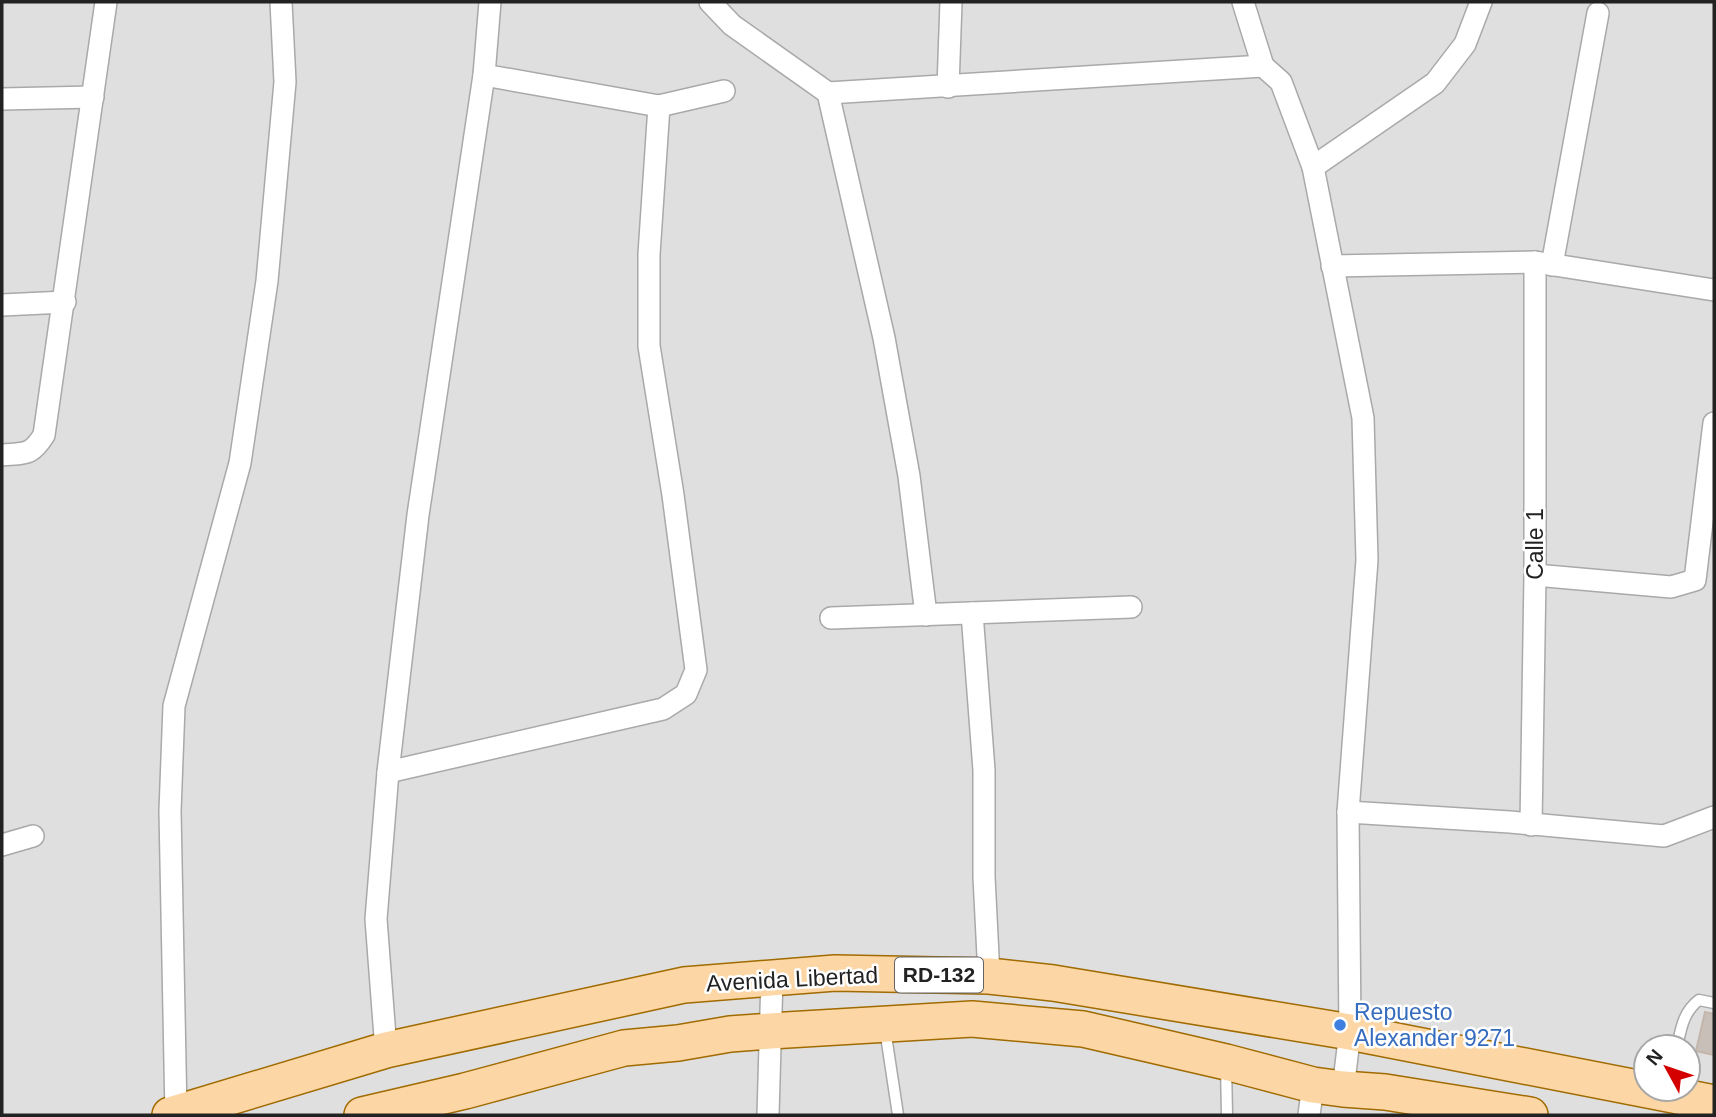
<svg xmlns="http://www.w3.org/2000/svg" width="1716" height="1117" viewBox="0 0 1716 1117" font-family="Helvetica,sans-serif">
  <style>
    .residential { fill: #e0dfdf; fill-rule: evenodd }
    .building { fill: #c7bfb8; stroke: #c4b6ab; stroke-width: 2 }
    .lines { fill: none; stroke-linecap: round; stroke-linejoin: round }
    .service-casing { stroke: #a9a9a9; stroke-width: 13 }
    .minor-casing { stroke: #a9a9a9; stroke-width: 24 }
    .primary-casing { stroke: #a06b00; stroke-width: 38 }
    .service { stroke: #fff; stroke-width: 10 }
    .minor { stroke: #fff; stroke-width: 21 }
    .primary { stroke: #fcd6a4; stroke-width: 35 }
    .shop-dot { fill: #3f7fe0; stroke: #fff; stroke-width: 2.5 }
    .labels { text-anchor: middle; stroke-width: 5; stroke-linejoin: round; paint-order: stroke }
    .shield { fill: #fff; stroke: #646464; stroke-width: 2 }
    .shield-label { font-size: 21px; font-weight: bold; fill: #222 }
    .street-label { font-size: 23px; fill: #222; stroke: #fff }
    .shop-label { font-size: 23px; fill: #366cbe; stroke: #fff; text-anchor: start }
  </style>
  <rect width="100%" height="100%" fill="#f2efe9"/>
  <path class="residential" d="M2 2H1714V1115H2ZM1646 1047H1688V1089H1646Z"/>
  <polygon class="building" points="1705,1012 1714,1014 1714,1055 1696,1051"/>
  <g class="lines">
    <g class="service-casing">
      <g id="service">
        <polyline points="885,1029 898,1115"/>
        <path d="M1677 1047C1681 1029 1683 1012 1699 1000L1714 1003"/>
        <polyline points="1226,1066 1227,1115"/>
      </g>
    </g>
    <g class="minor-casing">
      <g id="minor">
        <polyline points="710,2 732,25 828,93 884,338 909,476 926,615"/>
        <polyline points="1243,2 1263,66 1281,82 1313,167 1363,418 1367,560 1348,812 1350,1032 1343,1089"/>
        <polyline points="484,75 659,106 724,91"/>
        <polyline points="948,87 951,2"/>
        <polyline points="828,93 1263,66"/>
        <polyline points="2,99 93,97"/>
        <polyline points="1313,167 1435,83 1465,44 1481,2"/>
        <polyline points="1552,265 1598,13"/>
        <polyline points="1332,266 1535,262 1714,290"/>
        <polyline points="2,305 65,302"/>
        <path d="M2 455C25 453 31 456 44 435L106 2"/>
        <polyline points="1535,575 1671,587 1695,580 1714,423"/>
        <polyline points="972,613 984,770 984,877 989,976"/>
        <polyline points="831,618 1131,607"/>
        <polyline points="388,772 663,709 686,694 696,670 673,495 649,346 649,254 659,106"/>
        <polyline points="1348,812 1510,822 1664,836 1714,817"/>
        <polyline points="1531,825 1535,575 1535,262"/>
        <polyline points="2,845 33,836"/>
        <polyline points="386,1050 376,919 388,772 418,515 484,75 490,2"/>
        <polyline points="176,1114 170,811 174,706 240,463 267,281 285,82 281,2"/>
        <polyline points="768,1115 772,977"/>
        <polyline points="1309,1115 1313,1085"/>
      </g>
    </g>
    <g class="primary-casing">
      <g id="primary">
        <polyline points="170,1115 386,1050 684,985 835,973 989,976 1053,983 1350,1032 1714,1103"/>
        <polyline points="362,1115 465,1091 624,1048 678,1043 730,1034 770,1031 972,1019 1083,1029 1226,1062 1313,1085 1343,1089 1385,1092 1530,1115"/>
      </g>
    </g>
    <use href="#service" class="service"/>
    <use href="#minor" class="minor"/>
    <use href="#primary" class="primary"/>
  </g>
  <circle class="shop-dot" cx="1340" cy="1025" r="7"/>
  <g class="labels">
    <rect class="shield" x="895" y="957.5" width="88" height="35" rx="5"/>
    <g class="shield-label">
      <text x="939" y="982">RD-132</text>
    </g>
    <g class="street-label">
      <text transform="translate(1535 544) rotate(-90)" y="8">Calle 1</text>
      <text transform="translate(792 979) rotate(-3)" y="8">Avenida Libertad</text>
    </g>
    <g class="shop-label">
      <text x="1354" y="1020">Repuesto<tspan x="1354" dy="26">Alexander 9271</tspan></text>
    </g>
  </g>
  <rect width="1716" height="1117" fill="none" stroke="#222222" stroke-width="7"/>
  <g transform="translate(1667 1068) rotate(310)"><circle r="33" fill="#ffffff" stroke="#a7a7a7" stroke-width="2"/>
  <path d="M0-5L12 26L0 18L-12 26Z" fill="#d40000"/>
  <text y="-10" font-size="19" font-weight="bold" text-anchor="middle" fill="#222222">N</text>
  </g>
</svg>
